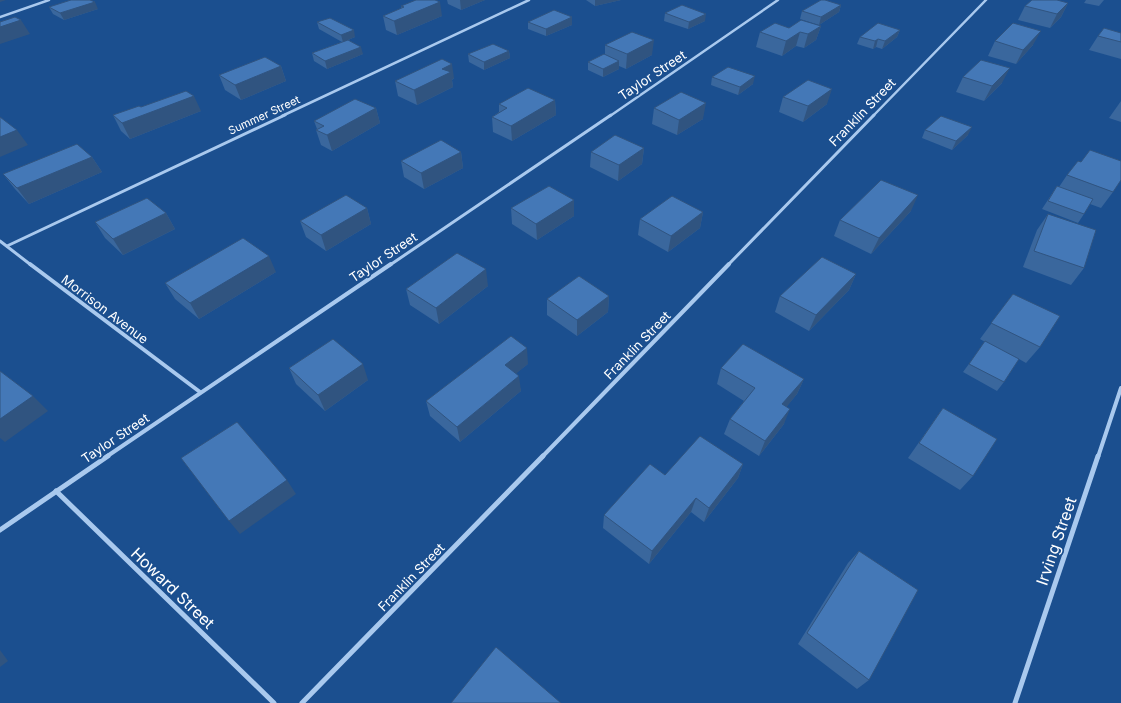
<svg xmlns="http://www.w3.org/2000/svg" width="1121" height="703" viewBox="0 0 1121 703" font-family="Inter,sans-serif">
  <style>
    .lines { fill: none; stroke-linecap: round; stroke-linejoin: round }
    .street-far3 { stroke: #a9c9ee; stroke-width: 2.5 }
    .street-far2 { stroke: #a9c9ee; stroke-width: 3 }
    .street-far1 { stroke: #a9c9ee; stroke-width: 4 }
    .street { stroke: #a9c9ee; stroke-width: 5 }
    .wall { fill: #3a679d }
    .shaded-wall { fill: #305480 }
    .building { fill: #4478b7; stroke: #305480 }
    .labels { text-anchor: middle; stroke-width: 3.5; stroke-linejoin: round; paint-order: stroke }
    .far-street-label { font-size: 11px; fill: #fff; stroke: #1b4f8f }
    .street-label { font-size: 13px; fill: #fff; stroke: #1b4f8f }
    .near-street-label { font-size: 16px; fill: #fff; stroke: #1b4f8f }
  </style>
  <rect width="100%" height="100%" fill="#1b4f8f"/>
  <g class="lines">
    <g class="street-far3">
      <polyline points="0,17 49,0"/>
      <polyline points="282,116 529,0"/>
      <polyline points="610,116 778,0"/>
      <polyline points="873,116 986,0"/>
    </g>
    <g class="street-far2">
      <polyline points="0,241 31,265"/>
      <polyline points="7,246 285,115"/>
      <polyline points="390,265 611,115"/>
      <polyline points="728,265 874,115"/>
    </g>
    <g class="street-far1">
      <polyline points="30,264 200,392"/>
      <polyline points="106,457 391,264"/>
      <polyline points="542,457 729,264"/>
      <polyline points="1098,457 1121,388"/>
    </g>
    <g class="street">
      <polyline points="56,491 274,703"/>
      <polyline points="0,530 108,456"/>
      <polyline points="302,703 543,456"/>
      <polyline points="1015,703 1098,456"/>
    </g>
  </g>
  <g class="wall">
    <polygon points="447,0 485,0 461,10 448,4"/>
    <polygon points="586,0 621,0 595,6"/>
    <polygon points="1086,0 1104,0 1099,6 1084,3"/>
    <polygon points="1068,3 1061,17 1050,28 1018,20 1025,6"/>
    <polygon points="841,5 839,12 819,25 800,19 802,11"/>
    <polygon points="401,6 442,16 397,35 386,30 383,16 401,9"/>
    <polygon points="49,7 98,9 64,20 53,14"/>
    <polygon points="665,13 705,21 688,29 664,21"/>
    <polygon points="572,17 572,25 546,36 528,29 528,22"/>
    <polygon points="317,22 355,37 348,40 363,54 327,69 314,61 312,53 342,42 319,29"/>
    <polygon points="821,26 816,40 804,48 796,46 782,56 756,47 760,32 789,28"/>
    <polygon points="900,30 897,37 882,49 876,47 873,49 857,44 860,37"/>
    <polygon points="1121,33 1121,59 1089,50 1098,36"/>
    <polygon points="995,41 1033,45 1016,64 988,56"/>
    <polygon points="605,45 652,55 626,69 619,66 619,69 603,77 588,70 588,62 605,55"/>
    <polygon points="509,51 510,58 484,70 469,62 468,54"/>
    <polygon points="281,66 286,81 241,100 225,90 219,75"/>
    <polygon points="712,77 753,84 738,95 711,85"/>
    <polygon points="963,77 1002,83 984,101 956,92"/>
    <polygon points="454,78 452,80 453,87 417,105 398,96 395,81"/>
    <polygon points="783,97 827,104 803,122 779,112"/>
    <polygon points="555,100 556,115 512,141 493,132 492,117 499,112 499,104"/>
    <polygon points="1121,101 1121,122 1109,118"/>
    <polygon points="141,107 201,111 130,139 121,131 113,115"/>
    <polygon points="376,108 380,123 332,151 321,145 316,130 317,129 314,121"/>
    <polygon points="654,108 703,119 677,135 652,124"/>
    <polygon points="925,130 968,135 952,150 922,138"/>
    <polygon points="644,148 642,164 618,181 590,167 591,152"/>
    <polygon points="461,152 463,168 424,189 404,177 401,161"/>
    <polygon points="92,157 102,172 29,204 15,189 3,174"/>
    <polygon points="1067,175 1113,192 1101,208 1090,204 1084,214 1078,223 1042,209 1057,186 1059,187"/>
    <polygon points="367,208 371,224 326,251 306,237 300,221"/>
    <polygon points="511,208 574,216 537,240 512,224"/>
    <polygon points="911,211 871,254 834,236 840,220"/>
    <polygon points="703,212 700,228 668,252 638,235 640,219"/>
    <polygon points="166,213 175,229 123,255 105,238 95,222"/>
    <polygon points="1048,214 1084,268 1071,285 1023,267 1037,230"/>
    <polygon points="276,272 199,319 175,299 165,283"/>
    <polygon points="856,274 849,290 809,331 775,312 780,296"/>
    <polygon points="488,286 439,324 410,305 406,289"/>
    <polygon points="1013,294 1040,347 1026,363 1019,359 1004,382 997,391 963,372 985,342 980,339"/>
    <polygon points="609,296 608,312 577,336 547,315 547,299"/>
    <polygon points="528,364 516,373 521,391 460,442 430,416 426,401"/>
    <polygon points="289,368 368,380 325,411 296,384"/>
    <polygon points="721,368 804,379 797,394 786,407 784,424 759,456 724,434 730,419 744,401 717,384"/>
    <polygon points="943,408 973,476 960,490 908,458"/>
    <polygon points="743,464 738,478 704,522 691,512 649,564 603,528 604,515 665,475"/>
    <polygon points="859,551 869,680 857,689 798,644 848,563"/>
  </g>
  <g class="shaded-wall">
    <polygon points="0,0 6,0 0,2"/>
    <polygon points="460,0 485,0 461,10"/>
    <polygon points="595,0 621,0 595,6"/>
    <polygon points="95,2 98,9 64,20 60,13"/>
    <polygon points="440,2 442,16 397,35 394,21"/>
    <polygon points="1068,3 1061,17 1050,28 1057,14"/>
    <polygon points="841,5 839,12 819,25 821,17"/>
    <polygon points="706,14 705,21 688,29 689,22"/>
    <polygon points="572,17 572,25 546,36 546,29"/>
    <polygon points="21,20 30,34 0,44 0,27"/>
    <polygon points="821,26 816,40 804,48 808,34"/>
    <polygon points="354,30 355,37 343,42 341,35"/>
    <polygon points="900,30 897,37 882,49 885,41"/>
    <polygon points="1041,31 1033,45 1016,64 1023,50"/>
    <polygon points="800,32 796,46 782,56 786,41"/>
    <polygon points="878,39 876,47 873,49 875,41"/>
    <polygon points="654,40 652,55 626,69 627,54"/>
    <polygon points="361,47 363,54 327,69 325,61"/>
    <polygon points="509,51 510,58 484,70 484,62"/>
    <polygon points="619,61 619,69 603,77 603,69"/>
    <polygon points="452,64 454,78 452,80 453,87 417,105 414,90 442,69"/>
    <polygon points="281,66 286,81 241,100 235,85"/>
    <polygon points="1010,68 1002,83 984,101 992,86"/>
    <polygon points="755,76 753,84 738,95 740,87"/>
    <polygon points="832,89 827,104 803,122 808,106"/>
    <polygon points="194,96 201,111 130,139 122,123"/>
    <polygon points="555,100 556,115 512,141 511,126"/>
    <polygon points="706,103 703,119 677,135 679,120"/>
    <polygon points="376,108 380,123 332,151 327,135"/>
    <polygon points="972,127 968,135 952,150 956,141"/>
    <polygon points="17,130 28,145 0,157 0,137"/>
    <polygon points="644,148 642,164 618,181 619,165"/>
    <polygon points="461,152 463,168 424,189 421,173"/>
    <polygon points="92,157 102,172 29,204 17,188"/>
    <polygon points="918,195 911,211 871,254 879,238"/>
    <polygon points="574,200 574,216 537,240 536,224"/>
    <polygon points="367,208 371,224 326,251 321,235"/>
    <polygon points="703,212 700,228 668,252 671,236"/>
    <polygon points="166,213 175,229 123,255 113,239"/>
    <polygon points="269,256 276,272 199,319 190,303"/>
    <polygon points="486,269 488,286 439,324 436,308"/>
    <polygon points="856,274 849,290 809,331 816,315"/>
    <polygon points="609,296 608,312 577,336 577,320"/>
    <polygon points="527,348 528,364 507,381 505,365"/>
    <polygon points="363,364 368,380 325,411 318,395"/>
    <polygon points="519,376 521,391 460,442 457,427"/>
    <polygon points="804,379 797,394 776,420 782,404"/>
    <polygon points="33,396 48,411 5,442 0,438 0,419"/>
    <polygon points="790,409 784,424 759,456 765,441"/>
    <polygon points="743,464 738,478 704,522 709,508"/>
    <polygon points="287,480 296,494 240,534 229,521"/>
    <polygon points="696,498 691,512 649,564 652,551"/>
    <polygon points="0,650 8,661 0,667"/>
  </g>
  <g class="building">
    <polygon points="71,0 90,0 95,2 60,13 49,7"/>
    <polygon points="416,0 435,0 440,2 394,21 383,16 404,7 401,6"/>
    <polygon points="821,0 825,0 841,5 821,17 802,11"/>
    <polygon points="1032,0 1057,0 1068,3 1057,14 1025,6"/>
    <polygon points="682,5 706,14 689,22 665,13"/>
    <polygon points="554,10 572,17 546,29 528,22"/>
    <polygon points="15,17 21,20 0,27 0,22"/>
    <polygon points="330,18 354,30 341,35 317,22"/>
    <polygon points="801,20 821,26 808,34 800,32 786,41 760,32 775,23 789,28"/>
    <polygon points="878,23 900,30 885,41 878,39 875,41 860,37"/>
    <polygon points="1013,23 1041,31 1023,50 995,41"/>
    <polygon points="1104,28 1121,33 1121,42 1098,36"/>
    <polygon points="632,32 654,40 627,54 605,45"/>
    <polygon points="348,40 361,47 325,61 312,53"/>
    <polygon points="493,44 509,51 484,62 468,54"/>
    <polygon points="604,54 619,61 603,69 588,62"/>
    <polygon points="265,57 281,66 235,85 219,75"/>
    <polygon points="442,59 452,64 442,69 451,72 414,90 395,81"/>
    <polygon points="981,60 1010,68 992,86 963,77"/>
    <polygon points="728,67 755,76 740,87 712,77"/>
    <polygon points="808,80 832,89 808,106 783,97"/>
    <polygon points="528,88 555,100 511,126 492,117 507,108 499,104"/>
    <polygon points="186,91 194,96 122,123 113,115 139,106 141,107"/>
    <polygon points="681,92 706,103 679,120 654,108"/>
    <polygon points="355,99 376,108 327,135 316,130 324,126 314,121"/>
    <polygon points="941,116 972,127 956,141 925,130"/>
    <polygon points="0,117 17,130 0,137"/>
    <polygon points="615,135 644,148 619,165 591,152"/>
    <polygon points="441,140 461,152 421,173 401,161"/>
    <polygon points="77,144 92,157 17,188 3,174"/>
    <polygon points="1090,150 1121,161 1121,180 1113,192 1067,175 1078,161 1081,162"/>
    <polygon points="881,180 918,195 879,238 840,220"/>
    <polygon points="549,186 574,200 536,224 511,208"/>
    <polygon points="1057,186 1093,199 1084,214 1048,201"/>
    <polygon points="346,195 367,208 321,235 300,221"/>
    <polygon points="672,196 703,212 671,236 640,219"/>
    <polygon points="147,198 166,213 113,239 95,222"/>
    <polygon points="1048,214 1096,230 1084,268 1034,251"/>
    <polygon points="243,238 269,256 190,303 165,283"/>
    <polygon points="457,253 486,269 436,308 406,289"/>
    <polygon points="822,257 856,274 816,315 780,296"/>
    <polygon points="579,276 609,296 577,320 547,299"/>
    <polygon points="1013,294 1060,316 1040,347 991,323"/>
    <polygon points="511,336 527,348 505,365 519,376 457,427 426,401"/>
    <polygon points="333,339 363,364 318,395 289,368"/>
    <polygon points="985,341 1019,359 1004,382 969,364"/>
    <polygon points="743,344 804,379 782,404 790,409 765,441 730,419 755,388 721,368"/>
    <polygon points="0,371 33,396 0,419"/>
    <polygon points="943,408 997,439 973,476 919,443"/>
    <polygon points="237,422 287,480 229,521 181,458"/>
    <polygon points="700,436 743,464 709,508 696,498 652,551 604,515 650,464 665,475"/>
    <polygon points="859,551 918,590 869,680 807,633"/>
    <polygon points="496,647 561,703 451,703"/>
  </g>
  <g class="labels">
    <g class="far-street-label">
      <text transform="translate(264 115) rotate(-25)" y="4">Summer Street</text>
    </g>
    <g class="street-label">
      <text transform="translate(652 75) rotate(-34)" y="5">Taylor Street</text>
      <text transform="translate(862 112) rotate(-46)" y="5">Franklin Street</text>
      <text transform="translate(383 257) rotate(-34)" y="5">Taylor Street</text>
      <text transform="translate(105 309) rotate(37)" y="5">Morrison Avenue</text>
      <text transform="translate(637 345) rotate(-46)" y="5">Franklin Street</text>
      <text transform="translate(115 438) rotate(-34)" y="5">Taylor Street</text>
      <text transform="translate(411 577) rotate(-46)" y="5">Franklin Street</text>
    </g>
    <g class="near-street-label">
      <text transform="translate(1056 541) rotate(-71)" y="6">Irving Street</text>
      <text transform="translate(173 588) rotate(44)" y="6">Howard Street</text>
    </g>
  </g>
</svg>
